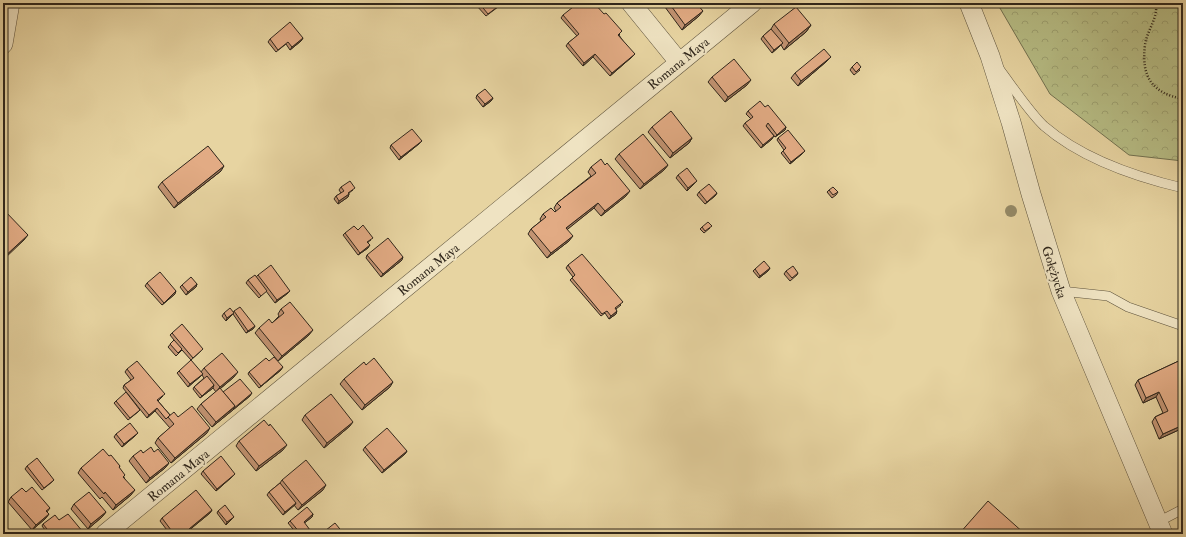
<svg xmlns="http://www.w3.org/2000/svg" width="1186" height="537" viewBox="0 0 1186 537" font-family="'IM FELL Double Pica',serif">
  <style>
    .forest { fill: url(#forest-crowns); stroke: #727150 }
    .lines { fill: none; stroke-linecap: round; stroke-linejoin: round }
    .service-casing { stroke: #5d523c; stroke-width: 10 }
    .minor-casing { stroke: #5d523c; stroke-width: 20 }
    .path { stroke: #2f261b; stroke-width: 2.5; stroke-dasharray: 1 2; stroke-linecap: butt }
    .service { stroke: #efe3c2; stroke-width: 9 }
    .minor { stroke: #efe3c2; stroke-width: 19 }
    .tree { fill: #948966 }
    .wall { fill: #c29372; stroke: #2f261b }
    .shaded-wall { fill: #9e785c; stroke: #2f261b }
    .building { fill: #e2ab84; stroke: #2f261b }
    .labels { text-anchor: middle; stroke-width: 4; stroke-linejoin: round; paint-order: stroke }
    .street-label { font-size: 13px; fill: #2f261b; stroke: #efe3c2 }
  </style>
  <defs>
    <pattern id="forest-crowns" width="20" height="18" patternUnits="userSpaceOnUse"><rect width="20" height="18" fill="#b6bc84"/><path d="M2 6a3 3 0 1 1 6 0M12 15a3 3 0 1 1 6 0" fill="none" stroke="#9da171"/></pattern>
  </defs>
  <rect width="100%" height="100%" fill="#e7d4a1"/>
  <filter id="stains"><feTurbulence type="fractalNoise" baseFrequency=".005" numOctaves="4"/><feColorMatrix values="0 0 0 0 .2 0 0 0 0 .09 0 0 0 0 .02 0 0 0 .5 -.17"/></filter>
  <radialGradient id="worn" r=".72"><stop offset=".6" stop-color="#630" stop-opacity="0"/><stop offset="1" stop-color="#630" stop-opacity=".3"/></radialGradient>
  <polygon class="forest" points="997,3 1183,3 1183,161 1129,155 1050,94"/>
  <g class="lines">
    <g class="service-casing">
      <g id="service">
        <path d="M1000 70C1012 86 1030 113 1044 126 1081 158 1136 177 1183 188"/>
        <polyline points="1061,291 1108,296 1128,307 1183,326"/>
        <polyline points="1158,522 1183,509"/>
      </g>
    </g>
    <g class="minor-casing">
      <g id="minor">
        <polyline points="631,3 679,62"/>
        <polyline points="969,3 990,56 1011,122 1031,194 1061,291 1163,534"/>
        <polyline points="3,44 10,3"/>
        <polyline points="105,534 752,3"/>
      </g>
    </g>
    <path class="path" d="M1156 3C1158 19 1147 30 1145 45 1141 77 1152 93 1183 99"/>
    <use href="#service" class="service"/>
    <use href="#minor" class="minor"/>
  </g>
  <circle class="tree" cx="1011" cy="211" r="6"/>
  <g class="wall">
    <polygon points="266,3 274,3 270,7"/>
    <polygon points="477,3 499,3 500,5 498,7 486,16 476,5"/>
    <polygon points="662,3 696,3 699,16 682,30"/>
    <polygon points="563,15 620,34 619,35 633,56 610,76 593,57 583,66 566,46 568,43 577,36 561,18"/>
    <polygon points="774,24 811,25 806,32 784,50 781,45 772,53 761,39 763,36 771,29"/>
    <polygon points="303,38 301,41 290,50 286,44 276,52 268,42 270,39"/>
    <polygon points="827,61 798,86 791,78 795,73"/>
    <polygon points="852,67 860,70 854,75 850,70"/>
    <polygon points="712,77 747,85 725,102 708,82"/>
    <polygon points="477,95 493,98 491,101 483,107 476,98"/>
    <polygon points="765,107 786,127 785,130 775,137 766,126 772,139 761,148 743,126 745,123 751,119 746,114 748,111"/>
    <polygon points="652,127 692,138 689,143 670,158 648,132"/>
    <polygon points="778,138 803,153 790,164 781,153 784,150 777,140"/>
    <polygon points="422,141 420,143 399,160 390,148 391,145"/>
    <polygon points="619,154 668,165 664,170 640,189 615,159"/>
    <polygon points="591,167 626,196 601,216 594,208 567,229 569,241 547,258 528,234 531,229 541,221 540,219 543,214 555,212 556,211 554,208 557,203 591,176 588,172"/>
    <polygon points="221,171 174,208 158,187 162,182"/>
    <polygon points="678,175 695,183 687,191 676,178"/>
    <polygon points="341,187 353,190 349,193 349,194 348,197 338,204 334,199 336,196 341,193 339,190"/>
    <polygon points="829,190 838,192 836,195 832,198 827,192"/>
    <polygon points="699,192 717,193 715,196 705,204 697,195"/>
    <polygon points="702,227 710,228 704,233 700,229"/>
    <polygon points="358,230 371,240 368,242 368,248 358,255 343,235 345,233"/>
    <polygon points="367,255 402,260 381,277 366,258"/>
    <polygon points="568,265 621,305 616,309 616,314 609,319 605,313 601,316 570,280 573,277 566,268"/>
    <polygon points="770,268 768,271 759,278 753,271 755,269"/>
    <polygon points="786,271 798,273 797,275 790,281 784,274"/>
    <polygon points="258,275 290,291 288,293 275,303 266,291 259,298 246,283 248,280 256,277"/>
    <polygon points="147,283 175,294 162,305 145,286"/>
    <polygon points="197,284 196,287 186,295 180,287 182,285"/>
    <polygon points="281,309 309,335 278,361 255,333 259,328 272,323 279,316 278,314"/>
    <polygon points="234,311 255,326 253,329 246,333 233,314 226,321 222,316 224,313 234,312"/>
    <polygon points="172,333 201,351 191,360 182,350 176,356 168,347 174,340 170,335"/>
    <polygon points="1183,359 1183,428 1159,439 1152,422 1155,417 1163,413 1156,397 1143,403 1135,385 1138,380"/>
    <polygon points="269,361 281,370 259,388 248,374 249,372"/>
    <polygon points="366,365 390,387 362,410 340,384 344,379"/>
    <polygon points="204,368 234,377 220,389 223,392 250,396 212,427 197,409 201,404 216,392 213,388 200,398 193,389 194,387 204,378 202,375 188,387 177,373 179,371 201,372"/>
    <polygon points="127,369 163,396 158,401 170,415 178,417 207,433 171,463 155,443 158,438 170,428 155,411 147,418 123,388 124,385 131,380 125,372"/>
    <polygon points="116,401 140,410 138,412 128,420 114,403"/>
    <polygon points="305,415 350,426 324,448 302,420"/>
    <polygon points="269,426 283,450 256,471 236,446 239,441"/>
    <polygon points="116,434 136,435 122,447 114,437"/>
    <polygon points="365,447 407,451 405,454 382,473 363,450"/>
    <polygon points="154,452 169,463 165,468 146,483 129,461 133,456 143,453"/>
    <polygon points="109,456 120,466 119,468 124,477 131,495 113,510 102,497 100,499 78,473 81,468"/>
    <polygon points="27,466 54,480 52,482 42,490 25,469"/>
    <polygon points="203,471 235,474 233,476 216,491 201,474"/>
    <polygon points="282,480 323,490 298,510 294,505 283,515 267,495 269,492 280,483"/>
    <polygon points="26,492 50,508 47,512 49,514 45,519 32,530 8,502 11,497"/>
    <polygon points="74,504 106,512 102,517 88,529 71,509"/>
    <polygon points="212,510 210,513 189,530 192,534 170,534 160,521 162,518"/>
    <polygon points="218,511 234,517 226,525 217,513"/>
    <polygon points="313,514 312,517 304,523 313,534 297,534 288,523 290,521"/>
    <polygon points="59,520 83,532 82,534 41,534 45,530 42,526 43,524"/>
  </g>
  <g class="shaded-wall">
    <polygon points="703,11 699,16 682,30 685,25"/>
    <polygon points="811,25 806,32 784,50 789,43"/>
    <polygon points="303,38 301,41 290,50 292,47"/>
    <polygon points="783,43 781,45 772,53 774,50"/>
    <polygon points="595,54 593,57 583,66 584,63"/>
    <polygon points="635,54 633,56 610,76 612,73"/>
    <polygon points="831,57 827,61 798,86 801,81"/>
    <polygon points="751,80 747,85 725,102 728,97"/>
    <polygon points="493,98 491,101 483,107 485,104"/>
    <polygon points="786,127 785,130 775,137 777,135"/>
    <polygon points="774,136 772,139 761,148 763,145"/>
    <polygon points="692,138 689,143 670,158 673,153"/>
    <polygon points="422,141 420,143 399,160 401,157"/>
    <polygon points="805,151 803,153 790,164 791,162"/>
    <polygon points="668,165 664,170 640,189 644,184"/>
    <polygon points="224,166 221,171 174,208 178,203"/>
    <polygon points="697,181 687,191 688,188"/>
    <polygon points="630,191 626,196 601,216 605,211"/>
    <polygon points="717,193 715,196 705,204 707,202"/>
    <polygon points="349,194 348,197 338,204 339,201"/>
    <polygon points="598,203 594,208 563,233 566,228"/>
    <polygon points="28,235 24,240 3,260 3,258"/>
    <polygon points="573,236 569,241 547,258 551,253"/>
    <polygon points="370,245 368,248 358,255 360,253"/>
    <polygon points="403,257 402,260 381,277 383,274"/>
    <polygon points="770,268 768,271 759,278 760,276"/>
    <polygon points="197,284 196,287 186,295 188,292"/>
    <polygon points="176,291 175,294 162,305"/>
    <polygon points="290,291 288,293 275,303 277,300"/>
    <polygon points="617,311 616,314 609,319 611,316"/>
    <polygon points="234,313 226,321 227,318"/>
    <polygon points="255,326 253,329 246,333 248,331"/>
    <polygon points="313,330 309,335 278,361 282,356"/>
    <polygon points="283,367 281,370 259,388 261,386"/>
    <polygon points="238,372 234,377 216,392 220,387"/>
    <polygon points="203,374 201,376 188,387 190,384"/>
    <polygon points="393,382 390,387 362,410 365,405"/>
    <polygon points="214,385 213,388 200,398 202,396"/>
    <polygon points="1159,392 1156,397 1143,403 1146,398"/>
    <polygon points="252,393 250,396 212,427 216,422"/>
    <polygon points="157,408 155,411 147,418 149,415"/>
    <polygon points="353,422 350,426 324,448 327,443"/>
    <polygon points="1183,425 1183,428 1159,439 1163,434"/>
    <polygon points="210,428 207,433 171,463 175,458"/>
    <polygon points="138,433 136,435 122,447 124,444"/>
    <polygon points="287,445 283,450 256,471 259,466"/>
    <polygon points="407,451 405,454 382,473 384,470"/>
    <polygon points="169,463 165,468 146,483 150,478"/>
    <polygon points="235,474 233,476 216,491 217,489"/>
    <polygon points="326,485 323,490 298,510 302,505"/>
    <polygon points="135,490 131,495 113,510 116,505"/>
    <polygon points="296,503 295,505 283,515 285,512"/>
    <polygon points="212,510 210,513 187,532 189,529"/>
    <polygon points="106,512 102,517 88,529 91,524"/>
    <polygon points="49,514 45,519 32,530 36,525"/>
    <polygon points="313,514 312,517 302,525 304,522"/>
    <polygon points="234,517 226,525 227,522"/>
  </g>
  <g class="building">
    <polygon points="479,3 499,3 500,5 488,14"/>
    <polygon points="578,3 594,3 604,14 606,13 622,31 618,35 635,54 612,73 595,54 584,63 568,43 579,34 563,15"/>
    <polygon points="669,3 696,3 703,11 685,25"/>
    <polygon points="796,7 811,25 789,43 774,24"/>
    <polygon points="290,22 303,38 292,47 288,42 278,50 270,39"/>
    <polygon points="771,29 783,43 774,50 763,36"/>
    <polygon points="824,49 831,57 801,81 795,73"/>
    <polygon points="734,59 751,80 728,97 712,77"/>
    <polygon points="857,62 861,67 856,72 852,67"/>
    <polygon points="485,89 493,98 485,104 477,95"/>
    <polygon points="760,101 765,107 768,105 786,127 777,135 768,123 766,126 774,136 763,145 745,123 753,117 748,111"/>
    <polygon points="671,111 692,138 673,153 652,127"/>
    <polygon points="412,129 422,141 401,157 391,145"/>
    <polygon points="788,130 805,151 791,162 783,151 786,148 778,138"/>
    <polygon points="643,134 668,165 644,184 619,154"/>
    <polygon points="208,146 224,166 178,203 162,182"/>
    <polygon points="601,159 605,165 607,163 630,191 605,211 598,203 566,228 573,236 551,253 531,229 546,217 543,214 551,208 555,212 561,207 557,203 596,173 591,167"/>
    <polygon points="687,168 697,181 688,188 678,175"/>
    <polygon points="350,181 355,188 348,193 349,194 339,201 336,196 344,191 341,187"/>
    <polygon points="709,184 717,193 707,202 699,192"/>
    <polygon points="833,187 838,192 833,195 829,190"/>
    <polygon points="3,209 28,235 3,258"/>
    <polygon points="708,222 712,226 705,231 702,227"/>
    <polygon points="363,225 373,238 367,242 370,245 360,253 345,233 354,226 358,230"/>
    <polygon points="388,238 403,257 383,274 367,255"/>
    <polygon points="582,254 623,302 615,308 617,311 611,316 607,311 602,314 572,278 575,275 568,265"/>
    <polygon points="764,261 770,268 760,276 755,269"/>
    <polygon points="271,265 290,291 277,300 258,275"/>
    <polygon points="793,266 798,273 792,278 786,271"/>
    <polygon points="160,272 176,291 164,303 147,283"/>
    <polygon points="255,275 267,291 261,296 248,280"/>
    <polygon points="191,277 197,284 188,292 182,285"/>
    <polygon points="290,302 313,330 282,356 259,328 269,319 272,323 284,313 281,309"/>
    <polygon points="240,307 255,326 248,331 234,311"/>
    <polygon points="230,308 234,313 227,318 224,313"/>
    <polygon points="182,324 203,349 193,358 172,333"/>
    <polygon points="174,340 182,349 178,353 170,344"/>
    <polygon points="222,353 238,372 220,387 204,368"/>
    <polygon points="274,357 283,367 261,386 249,372 266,358 269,361"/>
    <polygon points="374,358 393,382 365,405 344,379 364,362 366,365"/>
    <polygon points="1183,359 1183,425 1163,434 1155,417 1168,411 1159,392 1146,398 1138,380"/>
    <polygon points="191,360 203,374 190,384 179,371"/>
    <polygon points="137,361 165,394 157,400 170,415 166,419 157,408 149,415 124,385 134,378 127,369"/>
    <polygon points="207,376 214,385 202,396 194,387"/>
    <polygon points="240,379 252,393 233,409 235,406 223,392"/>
    <polygon points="220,388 235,406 216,422 201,404"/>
    <polygon points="126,392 140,410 130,418 116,401"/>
    <polygon points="331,394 353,422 327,443 305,415"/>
    <polygon points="192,406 210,428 175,458 158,438 174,424 168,417 174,412 178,417"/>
    <polygon points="264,420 269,426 270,424 287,445 259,466 239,441"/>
    <polygon points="130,423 138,433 124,444 116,434"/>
    <polygon points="387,428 407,451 384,470 365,447"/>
    <polygon points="151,447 154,452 158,449 169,463 150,478 133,456 141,450 143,453"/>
    <polygon points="103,449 109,456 111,455 120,466 119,467 125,475 123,477 135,490 116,505 105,492 104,494 81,468"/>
    <polygon points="221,456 235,474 217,489 203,471"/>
    <polygon points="37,458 54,480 44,488 27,466"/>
    <polygon points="306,460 326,485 302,505 282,480"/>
    <polygon points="280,483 296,503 285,512 269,492"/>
    <polygon points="32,487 50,508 46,511 49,514 36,525 11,497 22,488 26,492"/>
    <polygon points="196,490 212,510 189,529 192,534 174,534 162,518"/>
    <polygon points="89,492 106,512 91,524 74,504"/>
    <polygon points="988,501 1025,534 959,534"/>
    <polygon points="225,505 234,517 227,522 218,511"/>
    <polygon points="307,507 313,514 304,522 313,534 301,534 290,521"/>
    <polygon points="68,514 83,532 81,534 41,534 47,529 43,524 55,515 59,520"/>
    <polygon points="335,523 344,534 321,534"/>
    <polygon points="366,530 369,534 361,534"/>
  </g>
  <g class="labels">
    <g class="street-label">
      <text transform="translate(678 63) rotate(-39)" y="5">Romana Maya</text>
      <text transform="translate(428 269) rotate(-39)" y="5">Romana Maya</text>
      <text transform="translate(1055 272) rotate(72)" y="5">Gołężycka</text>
      <text transform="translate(178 475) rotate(-39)" y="5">Romana Maya</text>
    </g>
  </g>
  <rect width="1186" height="537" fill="none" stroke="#e7d4a1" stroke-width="16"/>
  <rect x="4" y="4" width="1178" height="529" fill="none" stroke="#2f261b" stroke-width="2"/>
  <rect x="8" y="8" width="1170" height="521" fill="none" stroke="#2f261b"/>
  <rect width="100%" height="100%" filter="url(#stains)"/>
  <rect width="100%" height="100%" fill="url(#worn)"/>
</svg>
